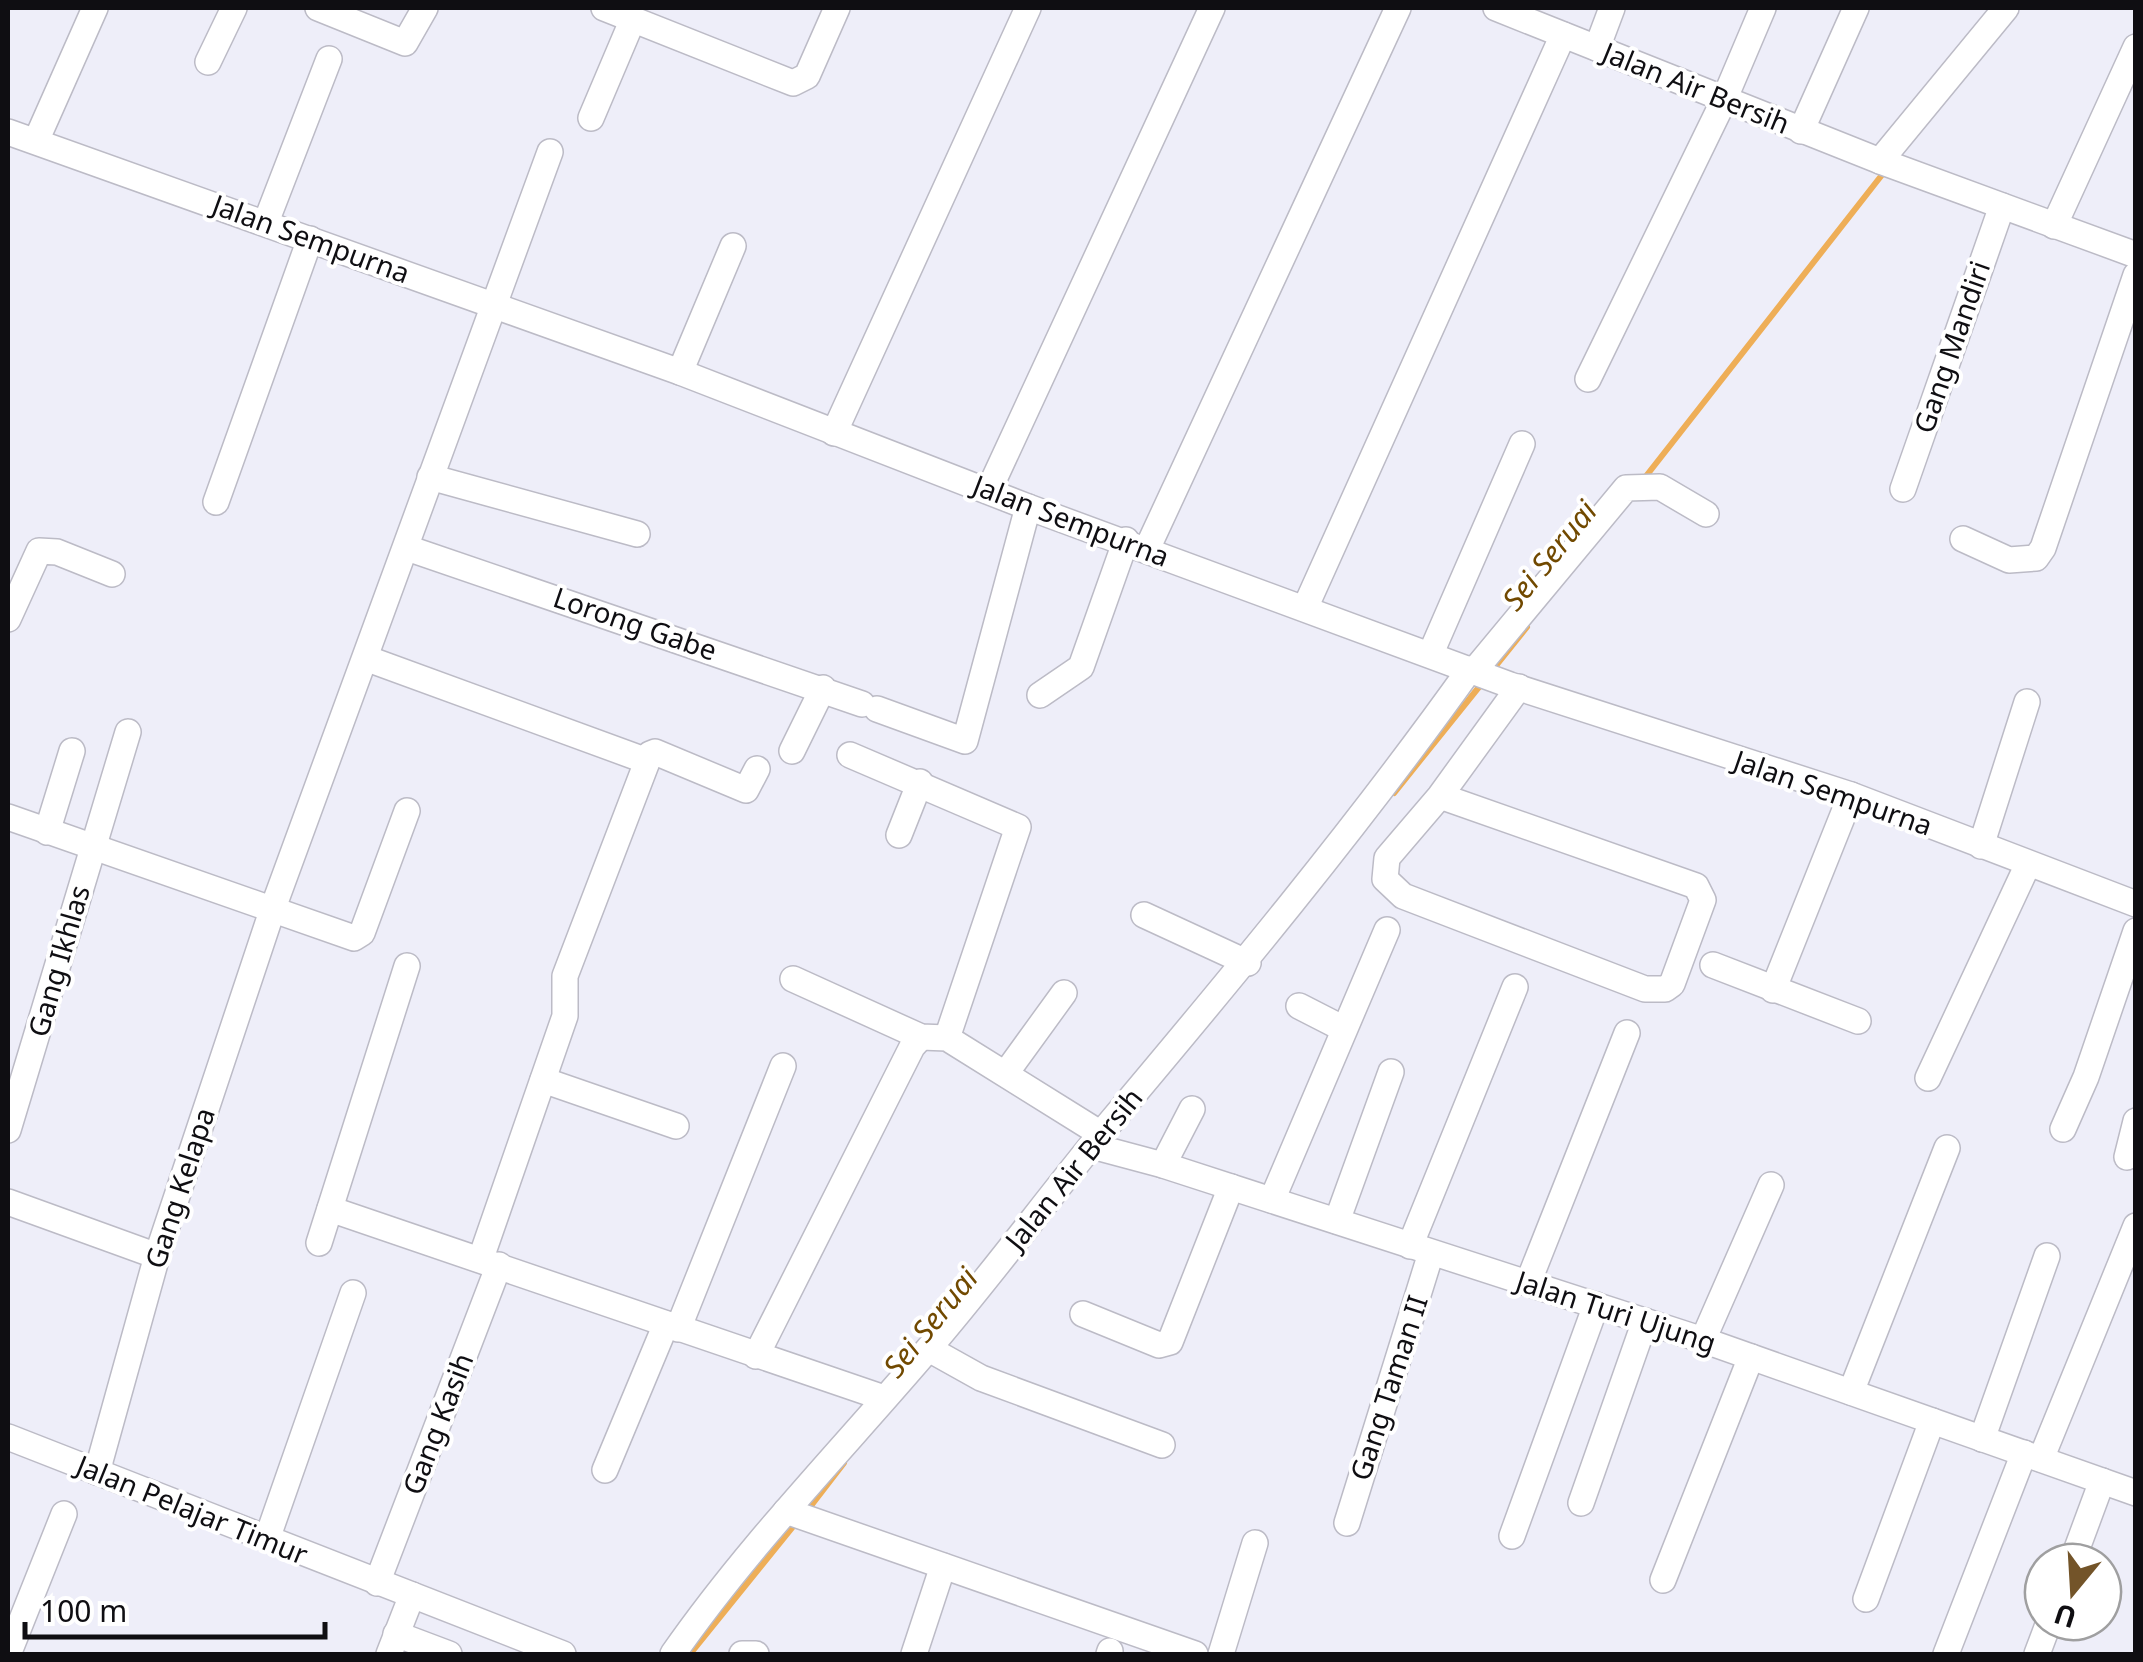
<svg xmlns="http://www.w3.org/2000/svg" width="2143" height="1662" viewBox="0 0 2143 1662" font-family="'Noto Sans',sans-serif">
  <style>
    .lines { fill: none; stroke-linecap: round; stroke-linejoin: round }
    .stream { stroke: #eeae57; stroke-width: 6 }
    .minor-casing { stroke: #bcbbc6; stroke-width: 28 }
    .minor { stroke: #fff; stroke-width: 25 }
    .labels { text-anchor: middle; stroke-width: 8; stroke-linejoin: round; paint-order: stroke }
    .street-label { font-size: 28px; fill: #0f0e12; stroke: #fff }
    .water-label { font-size: 30px; font-style: italic; fill: #714900; stroke: #fff }
  </style>
  <rect width="100%" height="100%" fill="#eeeef9"/>
  <g class="lines">
    <g class="stream">
      <polyline points="1643,480 1885,171"/>
      <polyline points="1491,672 1527,627"/>
      <polyline points="1394,793 1483,682"/>
      <polyline points="807,1511 844,1463"/>
      <polyline points="690,1654 795,1524"/>
    </g>
    <g class="minor-casing">
      <g id="minor">
        <polyline points="318,8 405,43 425,8"/>
        <polyline points="604,8 793,83 807,76 837,8"/>
        <polyline points="1496,8 1880,161 2136,255"/>
        <polyline points="1597,48 1612,8"/>
        <polyline points="208,62 234,8"/>
        <polyline points="591,118 633,19"/>
        <polyline points="1801,131 1856,8"/>
        <polyline points="8,132 680,372 1028,507 1510,685 1851,795 2136,904"/>
        <polyline points="36,141 95,8"/>
        <polyline points="1880,161 2006,8"/>
        <polyline points="266,222 329,59"/>
        <polyline points="2054,226 2136,47"/>
        <polyline points="680,372 733,246"/>
        <polyline points="1588,379 1724,100 1763,8"/>
        <polyline points="834,433 1028,8"/>
        <polyline points="430,477 637,534"/>
        <polyline points="1903,489 2002,206"/>
        <polyline points="989,490 1212,8"/>
        <polyline points="216,502 310,239"/>
        <polyline points="1963,539 2009,560 2036,558 2043,548 2136,275"/>
        <polyline points="407,548 862,704"/>
        <polyline points="1147,549 1398,8"/>
        <polyline points="1305,608 1563,35"/>
        <polyline points="8,619 39,551 57,552 112,574"/>
        <polyline points="1431,653 1522,444"/>
        <polyline points="368,659 647,761"/>
        <polyline points="1474,671 1626,488 1660,487 1706,514"/>
        <polyline points="1040,695 1081,667 1126,540"/>
        <polyline points="877,709 965,741 1028,507"/>
        <polyline points="792,751 823,688"/>
        <polyline points="850,755 1018,827 947,1038"/>
        <polyline points="1440,796 1696,886 1703,900 1672,984 1665,989 1645,989 1403,896 1385,879 1387,858 1440,796 1519,687"/>
        <polyline points="8,817 354,938 362,933 407,811"/>
        <polyline points="47,832 72,751"/>
        <polyline points="899,835 920,782"/>
        <polyline points="1981,846 2027,702"/>
        <polyline points="1144,915 1248,963"/>
        <polyline points="1713,965 1858,1021"/>
        <polyline points="793,979 921,1037 947,1038 1101,1134"/>
        <polyline points="1773,990 1851,795"/>
        <polyline points="1299,1006 1342,1028"/>
        <polyline points="1006,1073 1064,993"/>
        <polyline points="1928,1078 2028,864"/>
        <polyline points="543,1080 676,1126"/>
        <polyline points="2063,1129 2086,1077 2136,931"/>
        <polyline points="8,1130 128,732"/>
        <polyline points="1092,1146 1163,1165 1703,1340 2136,1493"/>
        <polyline points="2127,1157 2136,1121"/>
        <polyline points="1163,1165 1192,1109"/>
        <polyline points="1272,1200 1387,930"/>
        <polyline points="8,1202 157,1256"/>
        <polyline points="330,1209 884,1398"/>
        <polyline points="1337,1221 1391,1072"/>
        <polyline points="319,1243 407,966"/>
        <polyline points="1410,1246 1515,987"/>
        <polyline points="481,1258 565,1016 565,976 650,754 655,752 746,790 757,769"/>
        <polyline points="1528,1283 1627,1033"/>
        <polyline points="1083,1314 1159,1345 1170,1342 1231,1187"/>
        <polyline points="678,1329 783,1066"/>
        <polyline points="1703,1340 1771,1185"/>
        <polyline points="929,1349 981,1378 1162,1445"/>
        <polyline points="756,1356 912,1047 921,1037"/>
        <polyline points="1851,1392 1947,1148"/>
        <polyline points="8,1437 563,1654"/>
        <polyline points="1982,1439 2047,1256"/>
        <polyline points="2041,1459 2136,1226"/>
        <polyline points="605,1470 666,1324"/>
        <polyline points="97,1472 157,1256 273,908 550,152"/>
        <polyline points="1581,1503 1645,1321"/>
        <polyline points="786,1511 1195,1654"/>
        <polyline points="1347,1523 1431,1253"/>
        <polyline points="1512,1536 1596,1305"/>
        <polyline points="267,1539 353,1293"/>
        <polyline points="2072,1562 2102,1481"/>
        <polyline points="1663,1580 1751,1357"/>
        <polyline points="377,1583 499,1265"/>
        <polyline points="1866,1599 1932,1421"/>
        <polyline points="396,1634 449,1654"/>
        <polyline points="9,1652 64,1514"/>
        <polyline points="389,1654 412,1595"/>
        <path d="M673 1654C749 1545 843 1449 929 1348 990 1277 1045 1202 1104 1130 1231 979 1355 830 1470 669"/>
        <polyline points="742,1654 756,1654"/>
        <polyline points="914,1654 943,1566"/>
        <polyline points="1109,1654 1110,1651"/>
        <polyline points="1221,1654 1255,1543"/>
        <polyline points="1946,1654 2024,1453"/>
        <polyline points="2037,1654 2049,1622"/>
      </g>
    </g>
    <use href="#minor" class="minor"/>
  </g>
  <g class="labels">
    <g class="street-label">
      <text transform="translate(1696 88) rotate(22)" y="10">Jalan Air Bersih</text>
      <text transform="translate(311 239) rotate(20)" y="10">Jalan Sempurna</text>
      <text transform="translate(1952 347) rotate(-71)" y="10">Gang Mandiri</text>
      <text transform="translate(1071 521) rotate(21)" y="10">Jalan Sempurna</text>
      <text transform="translate(635 624) rotate(19)" y="10">Lorong Gabe</text>
      <text transform="translate(1833 793) rotate(19)" y="10">Jalan Sempurna</text>
      <text transform="translate(59 961) rotate(-74)" y="10">Gang Ikhlas</text>
      <text transform="translate(1074 1169) rotate(-51)" y="10">Jalan Air Bersih</text>
      <text transform="translate(180 1188) rotate(-72)" y="10">Gang Kelapa</text>
      <text transform="translate(1616 1312) rotate(18)" y="10">Jalan Turi Ujung</text>
      <text transform="translate(1389 1388) rotate(-72)" y="10">Gang Taman II</text>
      <text transform="translate(438 1424) rotate(-69)" y="10">Gang Kasih</text>
      <text transform="translate(192 1510) rotate(22)" y="10">Jalan Pelajar Timur</text>
    </g>
    <g class="water-label">
      <text transform="translate(1550 556) rotate(-51)" y="10">Sei Seruai</text>
      <text transform="translate(931 1323) rotate(-51)" y="10">Sei Seruai</text>
    </g>
  </g>
  <rect width="2143" height="1662" fill="none" stroke="#0f0e12" stroke-width="20"/>
  <g transform="translate(2073 1592) rotate(198)"><circle r="48" fill="#ffffff" stroke="#9f9fa0" stroke-width="2.5"/>
  <path d="M0-8L18 38L0 25L-18 38Z" fill="#735429"/>
  <text y="-15" font-size="28" font-weight="bold" text-anchor="middle" fill="#0f0e12">U</text>
  </g>
  <path d="M25 1622v15h300v-15" fill="none" stroke="#0f0e12" stroke-width="5"/>
  <text x="40" y="1622" font-size="30" fill="#0f0e12" stroke="#ffffff" stroke-width="8" paint-order="stroke">100 m</text>
</svg>
